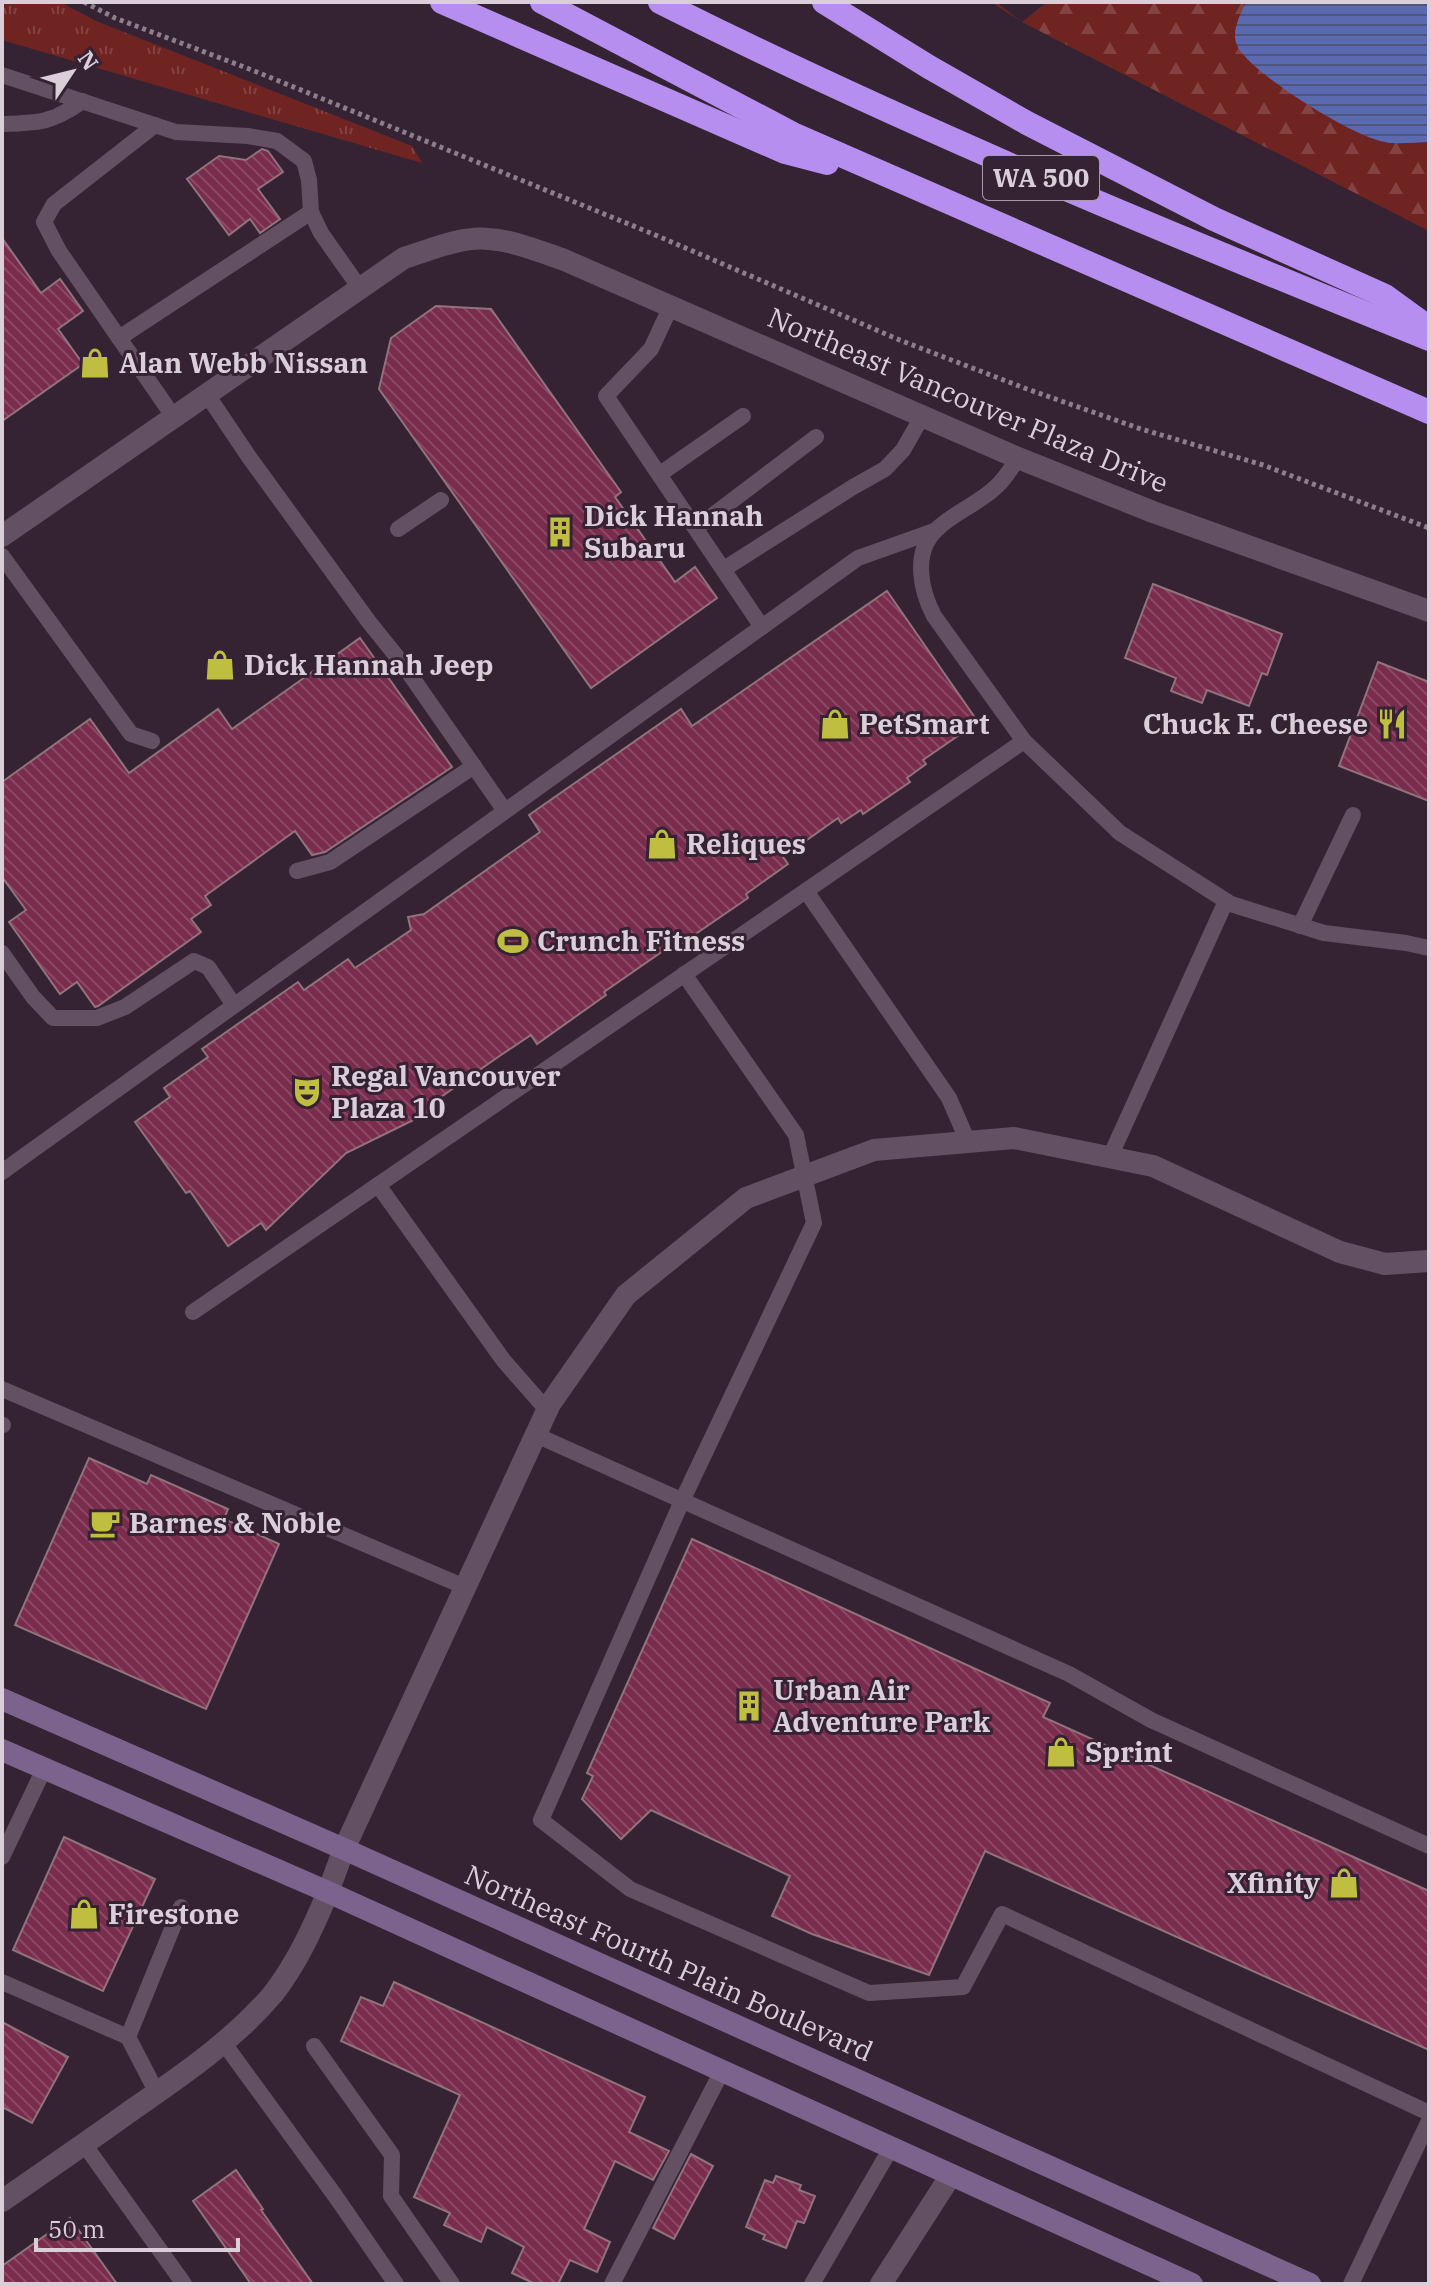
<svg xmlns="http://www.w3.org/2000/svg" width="1431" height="2286" viewBox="0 0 1431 2286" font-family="'IBM Plex Serif',serif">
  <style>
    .grass { fill: url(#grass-tufts) }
    .forest { fill: url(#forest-firs) }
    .water { fill: url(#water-rules) }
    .building { fill: url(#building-back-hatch); stroke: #90737c; stroke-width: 2 }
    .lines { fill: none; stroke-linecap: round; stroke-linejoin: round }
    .path { stroke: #8d7e8c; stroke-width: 5; stroke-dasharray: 4 4; stroke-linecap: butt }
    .service { stroke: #645063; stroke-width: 16 }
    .minor { stroke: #645063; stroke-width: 22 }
    .tertiary { stroke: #645063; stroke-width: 22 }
    .secondary { stroke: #7c638d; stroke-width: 22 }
    .motorway { stroke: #b58eef; stroke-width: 24 }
    .labels { text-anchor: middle; stroke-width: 6; stroke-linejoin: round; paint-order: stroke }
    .shield { fill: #352333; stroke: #a89ba7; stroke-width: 2 }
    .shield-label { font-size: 26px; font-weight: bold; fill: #daced9 }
    .poi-label { font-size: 28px; font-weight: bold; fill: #daced9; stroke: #352333; text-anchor: start }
    .street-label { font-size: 28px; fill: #daced9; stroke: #352333 }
  </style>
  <defs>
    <pattern id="grass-tufts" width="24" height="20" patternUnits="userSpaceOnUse" patternTransform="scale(2)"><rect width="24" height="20" fill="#702422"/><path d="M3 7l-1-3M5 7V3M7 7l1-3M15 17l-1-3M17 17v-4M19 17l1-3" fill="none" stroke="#844342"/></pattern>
    <pattern id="forest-firs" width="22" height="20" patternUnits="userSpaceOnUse" patternTransform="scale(2)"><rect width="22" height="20" fill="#702422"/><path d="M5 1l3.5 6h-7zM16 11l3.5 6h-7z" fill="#844342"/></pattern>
    <pattern id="water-rules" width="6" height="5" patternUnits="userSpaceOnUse" patternTransform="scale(2)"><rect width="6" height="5" fill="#5b69b0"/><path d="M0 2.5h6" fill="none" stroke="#4f567e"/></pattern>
    <pattern id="building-back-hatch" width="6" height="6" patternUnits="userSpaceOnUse" patternTransform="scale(2)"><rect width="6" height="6" fill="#792c4c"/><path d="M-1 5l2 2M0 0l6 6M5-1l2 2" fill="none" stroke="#8b4965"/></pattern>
  </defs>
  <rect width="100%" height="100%" fill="#352333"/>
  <polygon class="grass" points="2,2 60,2 96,21 412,146 422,163 2,40"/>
  <polygon class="forest" points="991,2 996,2 1022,22 1047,2 1429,2 1429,231 1022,22"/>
  <path class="water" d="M1246 2H1429V142C1415 142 1399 145 1385 142 1353 137 1256 76 1239 49 1229 34 1240 16 1246 2Z"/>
  <g class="building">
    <polygon points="262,149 268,151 283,172 258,189 280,219 260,233 250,219 229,235 187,179 219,156 246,160"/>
    <polygon points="2,238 41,293 60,279 83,311 58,329 83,364 2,421"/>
    <polygon points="436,306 491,309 621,492 615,497 675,582 695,567 717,598 591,688 379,389 391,338"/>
    <polygon points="1153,584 1282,634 1267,675 1262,673 1249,706 1207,690 1202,703 1171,691 1176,678 1125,658"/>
    <polygon points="887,591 978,722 923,760 926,764 907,778 910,782 863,814 861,810 841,823 838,818 783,857 788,864 746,894 748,898 678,946 676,942 604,992 606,995 537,1044 531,1035 498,1057 441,1097 446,1104 346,1153 266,1230 261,1223 228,1246 190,1191 186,1193 135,1122 170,1097 164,1088 208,1057 202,1049 298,982 304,990 348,959 355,968 411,930 408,917 424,914 540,832 529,815 681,709 692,726"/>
    <polygon points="360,638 452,767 325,852 312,855 295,831 205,896 211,905 191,919 201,932 98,1006 95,1007 77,982 60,994 9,922 26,910 2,877 2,782 90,719 129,773 218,709 232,729"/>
    <polygon points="1378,662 1429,682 1429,801 1339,766"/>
    <polygon points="89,1458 147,1484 151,1475 228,1509 224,1519 279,1544 206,1709 15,1625"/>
    <polygon points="692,1539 1050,1703 1043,1717 1429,1891 1429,2050 985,1851 929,1975 812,1934 772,1916 790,1876 651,1810 621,1839 582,1799 593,1776 587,1773"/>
    <polygon points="64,1837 155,1879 103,1991 13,1950"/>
    <polygon points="394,1982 645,2097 629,2132 669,2151 653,2180 615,2161 584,2229 610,2242 597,2272 570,2260 558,2284 535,2284 512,2273 524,2247 487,2227 481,2242 444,2225 450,2213 414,2197 460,2095 341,2041 361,1997 383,2006"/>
    <polygon points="2,2022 68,2057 32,2123 2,2107"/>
    <polygon points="691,2154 713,2166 674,2239 653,2228"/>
    <polygon points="236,2170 263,2209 261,2210 313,2284 251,2284 193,2201"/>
    <polygon points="776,2176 801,2185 799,2190 815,2196 804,2223 797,2221 786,2248 763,2239 765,2235 746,2227 765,2180 773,2183"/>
    <polygon points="70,2218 117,2284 2,2284 2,2266"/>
  </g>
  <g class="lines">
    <polyline class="path" points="84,2 115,18 252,70 653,234 902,341 1027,389 1141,429 1263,465 1429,528"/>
    <g class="service">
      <polyline points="2,75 176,132 248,136 277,141 304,161 309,180 311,212 321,233 359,287"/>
      <path d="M2 124C40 123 51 123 83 101"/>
      <polyline points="155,125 54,204 44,222 59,251 173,416"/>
      <polyline points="671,306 651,349 606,396 762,627"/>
      <polyline points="119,338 311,212"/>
      <polyline points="206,393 249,457 369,622 402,663 505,811"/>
      <path d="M1018 458C1012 467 1005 479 996 487 978 504 953 513 936 530 912 553 921 591 934 616L1024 741 1120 833 1231 904 1324 933 1406 943 1429 948"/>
      <polyline points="660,474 743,416"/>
      <polyline points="696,528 816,437"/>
      <polyline points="398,529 441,500"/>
      <polyline points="2,556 131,734 152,741"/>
      <polyline points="724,569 853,487 885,469 903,450 923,415"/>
      <polyline points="297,871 330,862 474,766"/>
      <polyline points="806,891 949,1098 968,1142"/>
      <polyline points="1300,926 1353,815"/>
      <polyline points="2,953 33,997 53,1018 97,1018 125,1007 194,961 208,967 234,1005"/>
      <polyline points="684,974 796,1135 814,1223 682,1501 541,1820 630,1889 869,1993 963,1987 1002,1914 1429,2113"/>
      <polyline points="1110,1157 1226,901"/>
      <polyline points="2,1172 858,558 934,531"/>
      <polyline points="378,1185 504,1361 547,1410"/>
      <polyline points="193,1312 1024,741"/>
      <polyline points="2,1389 465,1587"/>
      <polyline points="2,1425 3,1425"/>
      <polyline points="536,1435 1069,1674 1151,1720 1429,1846"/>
      <polyline points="2,1857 44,1769"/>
      <polyline points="2,1982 128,2037 157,2093"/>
      <polyline points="128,2037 181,1907"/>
      <polyline points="223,2042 336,2197 396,2284"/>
      <polyline points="314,2046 392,2155 391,2196 452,2284"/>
      <polyline points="84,2144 184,2284"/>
      <polyline points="612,2284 722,2071"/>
      <polyline points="812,2284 891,2148"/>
      <polyline points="1351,2284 1429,2121"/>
    </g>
    <g class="minor">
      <path d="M2 2201C45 2171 89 2141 132 2110 181 2076 234 2040 273 1994 297 1963 313 1928 328 1892"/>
      <polyline points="881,2284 951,2175"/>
    </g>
    <g class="tertiary">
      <path d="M2 536 404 258C430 250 461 236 489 239 515 241 538 251 562 259L1018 458 1153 512 1429 611"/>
      <polyline points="328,1892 344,1849 550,1404 626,1295 746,1198 874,1150 1014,1138 1153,1166 1340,1252 1385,1264 1429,1261"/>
    </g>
    <g class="secondary">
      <polyline points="2,1699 344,1849 1310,2284"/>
      <polyline points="2,1750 328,1892 1192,2284"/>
    </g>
    <g class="motorway">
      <polyline points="442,2 785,152 827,163"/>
      <polyline points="542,2 795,135 1429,412"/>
      <path d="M660 2C911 128 1170 234 1429 339"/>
      <polyline points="824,2 929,67 1027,123 1214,219 1385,296 1429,328"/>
    </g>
  </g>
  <defs>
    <g id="shop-bare" transform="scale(2.4)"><path d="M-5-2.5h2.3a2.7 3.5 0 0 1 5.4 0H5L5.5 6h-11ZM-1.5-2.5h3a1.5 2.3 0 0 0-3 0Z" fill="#c0be41" stroke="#352333" stroke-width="2.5" paint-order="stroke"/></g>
    <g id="building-bare" transform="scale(2.4)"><path d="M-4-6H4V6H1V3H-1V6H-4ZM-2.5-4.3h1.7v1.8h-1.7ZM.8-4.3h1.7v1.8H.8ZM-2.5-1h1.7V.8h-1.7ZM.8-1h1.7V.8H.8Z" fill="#c0be41" stroke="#352333" stroke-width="2.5" paint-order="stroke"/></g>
    <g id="restaurant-bare" transform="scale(2.4)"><path d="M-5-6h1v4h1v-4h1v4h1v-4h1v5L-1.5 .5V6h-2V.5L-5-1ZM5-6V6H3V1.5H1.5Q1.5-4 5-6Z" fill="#c0be41" stroke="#352333" stroke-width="2.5" paint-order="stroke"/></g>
    <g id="stadium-bare" transform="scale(2.4)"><path d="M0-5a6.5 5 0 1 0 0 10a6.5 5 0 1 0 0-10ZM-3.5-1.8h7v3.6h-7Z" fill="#c0be41" stroke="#352333" stroke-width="2.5" paint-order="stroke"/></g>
    <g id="theatre-bare" transform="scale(2.4)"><path d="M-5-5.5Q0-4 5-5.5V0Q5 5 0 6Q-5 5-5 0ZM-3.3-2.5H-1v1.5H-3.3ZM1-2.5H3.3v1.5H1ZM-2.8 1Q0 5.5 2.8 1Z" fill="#c0be41" stroke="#352333" stroke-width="2.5" paint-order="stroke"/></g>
    <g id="cafe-bare" transform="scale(2.4)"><path d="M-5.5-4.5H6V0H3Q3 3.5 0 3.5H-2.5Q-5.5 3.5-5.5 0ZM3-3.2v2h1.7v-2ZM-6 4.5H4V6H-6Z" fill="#c0be41" stroke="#352333" stroke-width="2.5" paint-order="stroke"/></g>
  </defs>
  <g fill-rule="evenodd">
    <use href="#shop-bare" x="95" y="363"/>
    <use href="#building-bare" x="560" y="532"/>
    <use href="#shop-bare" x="220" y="665"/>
    <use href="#shop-bare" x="835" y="724"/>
    <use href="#restaurant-bare" x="1392" y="724"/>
    <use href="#shop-bare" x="662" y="844"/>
    <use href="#stadium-bare" x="513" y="941"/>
    <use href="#theatre-bare" x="307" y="1092"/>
    <use href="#cafe-bare" x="105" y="1523"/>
    <use href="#building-bare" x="749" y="1706"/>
    <use href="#shop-bare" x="1061" y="1752"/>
    <use href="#shop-bare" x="1344" y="1883"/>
    <use href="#shop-bare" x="84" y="1914"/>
  </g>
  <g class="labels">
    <rect class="shield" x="983" y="156" width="116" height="44" rx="6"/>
    <g class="shield-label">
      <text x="1041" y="187">WA 500</text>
    </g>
    <g class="poi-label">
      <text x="119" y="373">Alan Webb Nissan</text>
      <text x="584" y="526">Dick Hannah<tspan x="584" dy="32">Subaru</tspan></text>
      <text x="244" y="675">Dick Hannah Jeep</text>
      <text x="859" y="734">PetSmart</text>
      <text x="1368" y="734" text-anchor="end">Chuck E. Cheese</text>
      <text x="686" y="854">Reliques</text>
      <text x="537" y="951">Crunch Fitness</text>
      <text x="331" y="1086">Regal Vancouver<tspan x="331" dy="32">Plaza 10</tspan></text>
      <text x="129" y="1533">Barnes &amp; Noble</text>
      <text x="773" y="1700">Urban Air<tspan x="773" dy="32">Adventure Park</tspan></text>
      <text x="1085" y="1762">Sprint</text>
      <text x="1320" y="1893" text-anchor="end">Xfinity</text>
      <text x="108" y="1924">Firestone</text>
    </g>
    <g class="street-label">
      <text transform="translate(968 400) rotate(23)" y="10">Northeast Vancouver Plaza Drive</text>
      <text transform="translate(669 1963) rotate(24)" y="10">Northeast Fourth Plain Boulevard</text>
    </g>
  </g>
  <rect width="1431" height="2286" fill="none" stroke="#daced9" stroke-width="8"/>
  <g transform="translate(72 72) rotate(55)" stroke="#352333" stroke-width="6" paint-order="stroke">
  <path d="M0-6L14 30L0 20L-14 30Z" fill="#daced9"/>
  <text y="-12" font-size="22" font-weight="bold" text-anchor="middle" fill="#daced9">N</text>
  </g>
  <path d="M36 2238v12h202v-12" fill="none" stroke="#daced9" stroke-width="4"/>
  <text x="48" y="2238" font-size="24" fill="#daced9" stroke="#352333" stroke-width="6" paint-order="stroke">50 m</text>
</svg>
